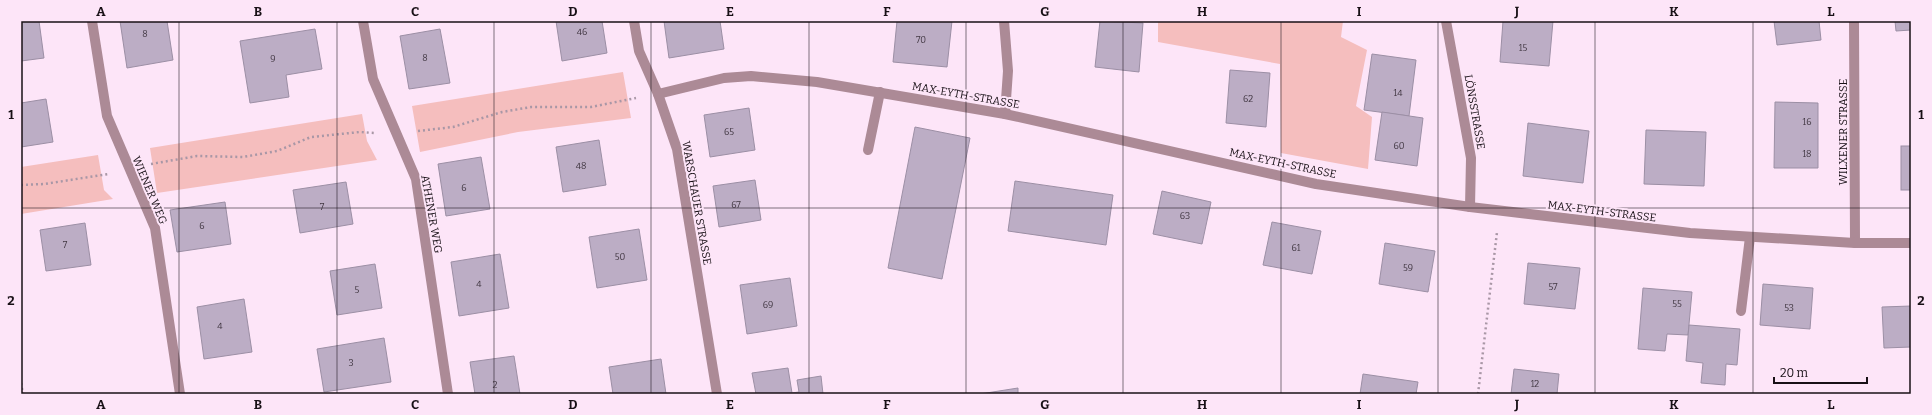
<svg xmlns="http://www.w3.org/2000/svg" width="1932" height="415" viewBox="0 0 1932 415" font-family="Bitter,serif">
  <style>
    .green { fill: #f5bebe }
    .building { fill: #bcadc5; stroke: #9c8fa5 }
    .lines { fill: none; stroke-linecap: round; stroke-linejoin: round }
    .path { stroke: #a997a6; stroke-width: 2.5; stroke-dasharray: 2 3; stroke-linecap: butt }
    .lane { stroke: #ac8a96; stroke-width: 10 }
    .street { stroke: #ac8a96; stroke-width: 10 }
    .grid { fill: none; stroke: #181016; stroke-width: 1; stroke-opacity: 0.55 }
    .labels { text-anchor: middle; stroke-width: 4; stroke-linejoin: round; paint-order: stroke }
    .number-label { font-size: 9px; fill: #413742 }
    .street-label { font-size: 11px; fill: #181016; stroke: #fde5f8 }
    .neatline { fill: none; stroke: #181016; stroke-width: 1.5 }
    .grid-label { font-size: 13px; text-anchor: middle; font-weight: bold; fill: #181016 }
  </style>
  <rect width="100%" height="100%" fill="#fde5f8"/>
  <g class="green">
    <polygon points="1158,21 1343,21 1341,37 1367,50 1356,106 1372,117 1368,169 1281,153 1280,64 1158,42"/>
    <polygon points="623,72 631,118 518,132 420,152 412,106"/>
    <polygon points="362,114 367,141 377,160 157,193 150,148"/>
    <polygon points="98,155 104,190 113,199 21,214 21,167"/>
  </g>
  <g class="building">
    <polygon points="21,21 39,21 44,58 21,61"/>
    <polygon points="120,21 167,21 173,60 127,68"/>
    <polygon points="556,21 602,21 607,53 562,61"/>
    <polygon points="664,21 720,21 724,49 669,58"/>
    <polygon points="897,21 952,21 947,67 893,62"/>
    <polygon points="1100,21 1143,23 1139,72 1095,67"/>
    <polygon points="1503,21 1553,21 1549,66 1500,62"/>
    <polygon points="1774,21 1819,21 1821,40 1777,45"/>
    <polygon points="1895,21 1911,21 1911,30 1896,31"/>
    <polygon points="315,29 322,69 286,75 289,97 250,103 240,41"/>
    <polygon points="440,29 450,83 409,89 400,36"/>
    <polygon points="1372,54 1416,60 1409,116 1364,110"/>
    <polygon points="1230,70 1270,73 1266,127 1226,123"/>
    <polygon points="46,99 53,142 21,147 21,103"/>
    <polygon points="1775,102 1818,103 1818,168 1774,168"/>
    <polygon points="749,108 755,150 710,157 704,115"/>
    <polygon points="1382,112 1423,118 1417,166 1375,160"/>
    <polygon points="1528,123 1589,131 1583,183 1523,176"/>
    <polygon points="915,127 970,138 942,279 888,268"/>
    <polygon points="1646,130 1706,132 1704,186 1644,184"/>
    <polygon points="599,140 606,185 563,192 556,147"/>
    <rect x="1901" y="146" width="10" height="44"/>
    <polygon points="481,157 490,209 446,216 438,164"/>
    <polygon points="755,180 761,220 719,227 713,186"/>
    <polygon points="1015,181 1113,195 1106,245 1008,231"/>
    <polygon points="346,182 353,224 300,233 293,190"/>
    <polygon points="1162,191 1211,202 1202,244 1153,234"/>
    <polygon points="225,202 231,244 177,252 170,210"/>
    <polygon points="1272,222 1321,231 1312,274 1263,265"/>
    <polygon points="85,223 91,265 46,271 40,230"/>
    <polygon points="639,229 647,280 597,288 589,237"/>
    <polygon points="1385,243 1435,251 1428,292 1379,284"/>
    <polygon points="500,254 509,308 459,316 451,262"/>
    <polygon points="1528,263 1580,268 1575,309 1524,304"/>
    <polygon points="375,264 382,308 337,315 330,271"/>
    <polygon points="790,278 797,326 747,334 740,285"/>
    <polygon points="1763,284 1813,288 1810,329 1760,325"/>
    <polygon points="1643,288 1692,292 1688,335 1667,334 1665,351 1638,349"/>
    <polygon points="244,299 252,352 204,359 197,307"/>
    <polygon points="1911,306 1911,347 1884,348 1882,307"/>
    <polygon points="1689,325 1740,329 1737,365 1726,364 1725,385 1701,383 1703,363 1686,361"/>
    <polygon points="384,338 391,382 324,392 317,349"/>
    <polygon points="514,356 520,394 475,394 470,362"/>
    <polygon points="661,359 666,394 613,394 609,367"/>
    <polygon points="788,368 792,393 756,394 752,373"/>
    <polygon points="1514,369 1559,374 1557,394 1511,394"/>
    <polygon points="1363,374 1418,382 1416,394 1360,394"/>
    <polygon points="821,376 823,394 784,394 799,392 797,380"/>
    <polygon points="1018,388 1018,394 980,394"/>
  </g>
  <g class="lines">
    <g class="path">
      <polyline points="418,131 453,127 502,112 531,107 591,107 636,98"/>
      <polyline points="151,164 197,156 243,157 277,151 311,137 360,132 374,133"/>
      <polyline points="21,185 44,184 109,174"/>
      <polyline points="21,383 23,394"/>
      <polyline points="1478,394 1497,232"/>
    </g>
    <g class="lane">
      <polyline points="868,150 880,92"/>
      <polyline points="1741,311 1750,237"/>
    </g>
    <g class="street">
      <polyline points="92,21 107,116 155,228 180,394"/>
      <polyline points="363,21 373,79 416,179 448,394"/>
      <polyline points="634,21 639,51 658,94 677,149 717,394"/>
      <polyline points="1004,21 1008,71 1005,114"/>
      <polyline points="1446,21 1471,158 1470,207"/>
      <polyline points="1854,21 1855,243"/>
      <polyline points="658,94 724,78 751,76 817,82 1005,114 1316,184 1470,207 1690,233 1855,243 1911,243"/>
    </g>
  </g>
  <path class="grid" d="M179 21V394M337 21V394M494 21V394M651 21V394M809 21V394M966 21V394M1123 21V394M1281 21V394M1438 21V394M1595 21V394M1753 21V394M21 208H1911"/>
  <g class="labels">
    <g class="number-label">
      <text x="582" y="35">46</text>
      <text x="145" y="37">8</text>
      <text x="921" y="43">70</text>
      <text x="1523" y="51">15</text>
      <text x="425" y="61">8</text>
      <text x="273" y="62">9</text>
      <text x="1398" y="96">14</text>
      <text x="1248" y="102">62</text>
      <text x="1807" y="125">16</text>
      <text x="729" y="135">65</text>
      <text x="1399" y="149">60</text>
      <text x="1807" y="157">18</text>
      <text x="581" y="169">48</text>
      <text x="464" y="191">6</text>
      <text x="736" y="208">67</text>
      <text x="322" y="210">7</text>
      <text x="1185" y="219">63</text>
      <text x="202" y="229">6</text>
      <text x="65" y="248">7</text>
      <text x="1296" y="251">61</text>
      <text x="620" y="260">50</text>
      <text x="1408" y="271">59</text>
      <text x="479" y="287">4</text>
      <text x="1553" y="290">57</text>
      <text x="357" y="293">5</text>
      <text x="1677" y="307">55</text>
      <text x="768" y="308">69</text>
      <text x="1789" y="311">53</text>
      <text x="220" y="329">4</text>
      <text x="351" y="366">3</text>
      <text x="1535" y="387">12</text>
      <text x="495" y="388">2</text>
    </g>
    <g class="street-label">
      <text transform="translate(966 95) rotate(10)" y="4">MAX-EYTH-STRASSE</text>
      <text transform="translate(1475 112) rotate(80)" y="4">LÖNSSTRASSE</text>
      <text transform="translate(1843 132) rotate(-90)" y="4">WILXENER STRASSE</text>
      <text transform="translate(1283 163) rotate(12)" y="4">MAX-EYTH-STRASSE</text>
      <text transform="translate(150 190) rotate(67)" y="4">WIENER WEG</text>
      <text transform="translate(697 203) rotate(80)" y="4">WARSCHAUER STRASSE</text>
      <text transform="translate(1602 211) rotate(7)" y="4">MAX-EYTH-STRASSE</text>
      <text transform="translate(432 214) rotate(80)" y="4">ATHENER WEG</text>
    </g>
  </g>
  <rect width="1932" height="415" fill="none" stroke="#fde5f8" stroke-width="44"/>
  <path d="M1774 377v6h93v-6" fill="none" stroke="#181016" stroke-width="2"/>
  <text x="1780" y="377" font-size="12" fill="#181016" stroke="#fde5f8" stroke-width="3" paint-order="stroke">20 m</text>
  <rect x="22" y="22" width="1888" height="371" class="neatline"/>
  <g class="grid-label">
    <text x="101" y="16">A</text>
    <text x="258" y="16">B</text>
    <text x="415" y="16">C</text>
    <text x="573" y="16">D</text>
    <text x="730" y="16">E</text>
    <text x="887" y="16">F</text>
    <text x="1045" y="16">G</text>
    <text x="1202" y="16">H</text>
    <text x="1359" y="16">I</text>
    <text x="1517" y="16">J</text>
    <text x="1674" y="16">K</text>
    <text x="1831" y="16">L</text>
    <text x="11" y="119">1</text>
    <text x="1921" y="119">1</text>
    <text x="11" y="305">2</text>
    <text x="1921" y="305">2</text>
    <text x="101" y="409">A</text>
    <text x="258" y="409">B</text>
    <text x="415" y="409">C</text>
    <text x="573" y="409">D</text>
    <text x="730" y="409">E</text>
    <text x="887" y="409">F</text>
    <text x="1045" y="409">G</text>
    <text x="1202" y="409">H</text>
    <text x="1359" y="409">I</text>
    <text x="1517" y="409">J</text>
    <text x="1674" y="409">K</text>
    <text x="1831" y="409">L</text>
  </g>
</svg>
